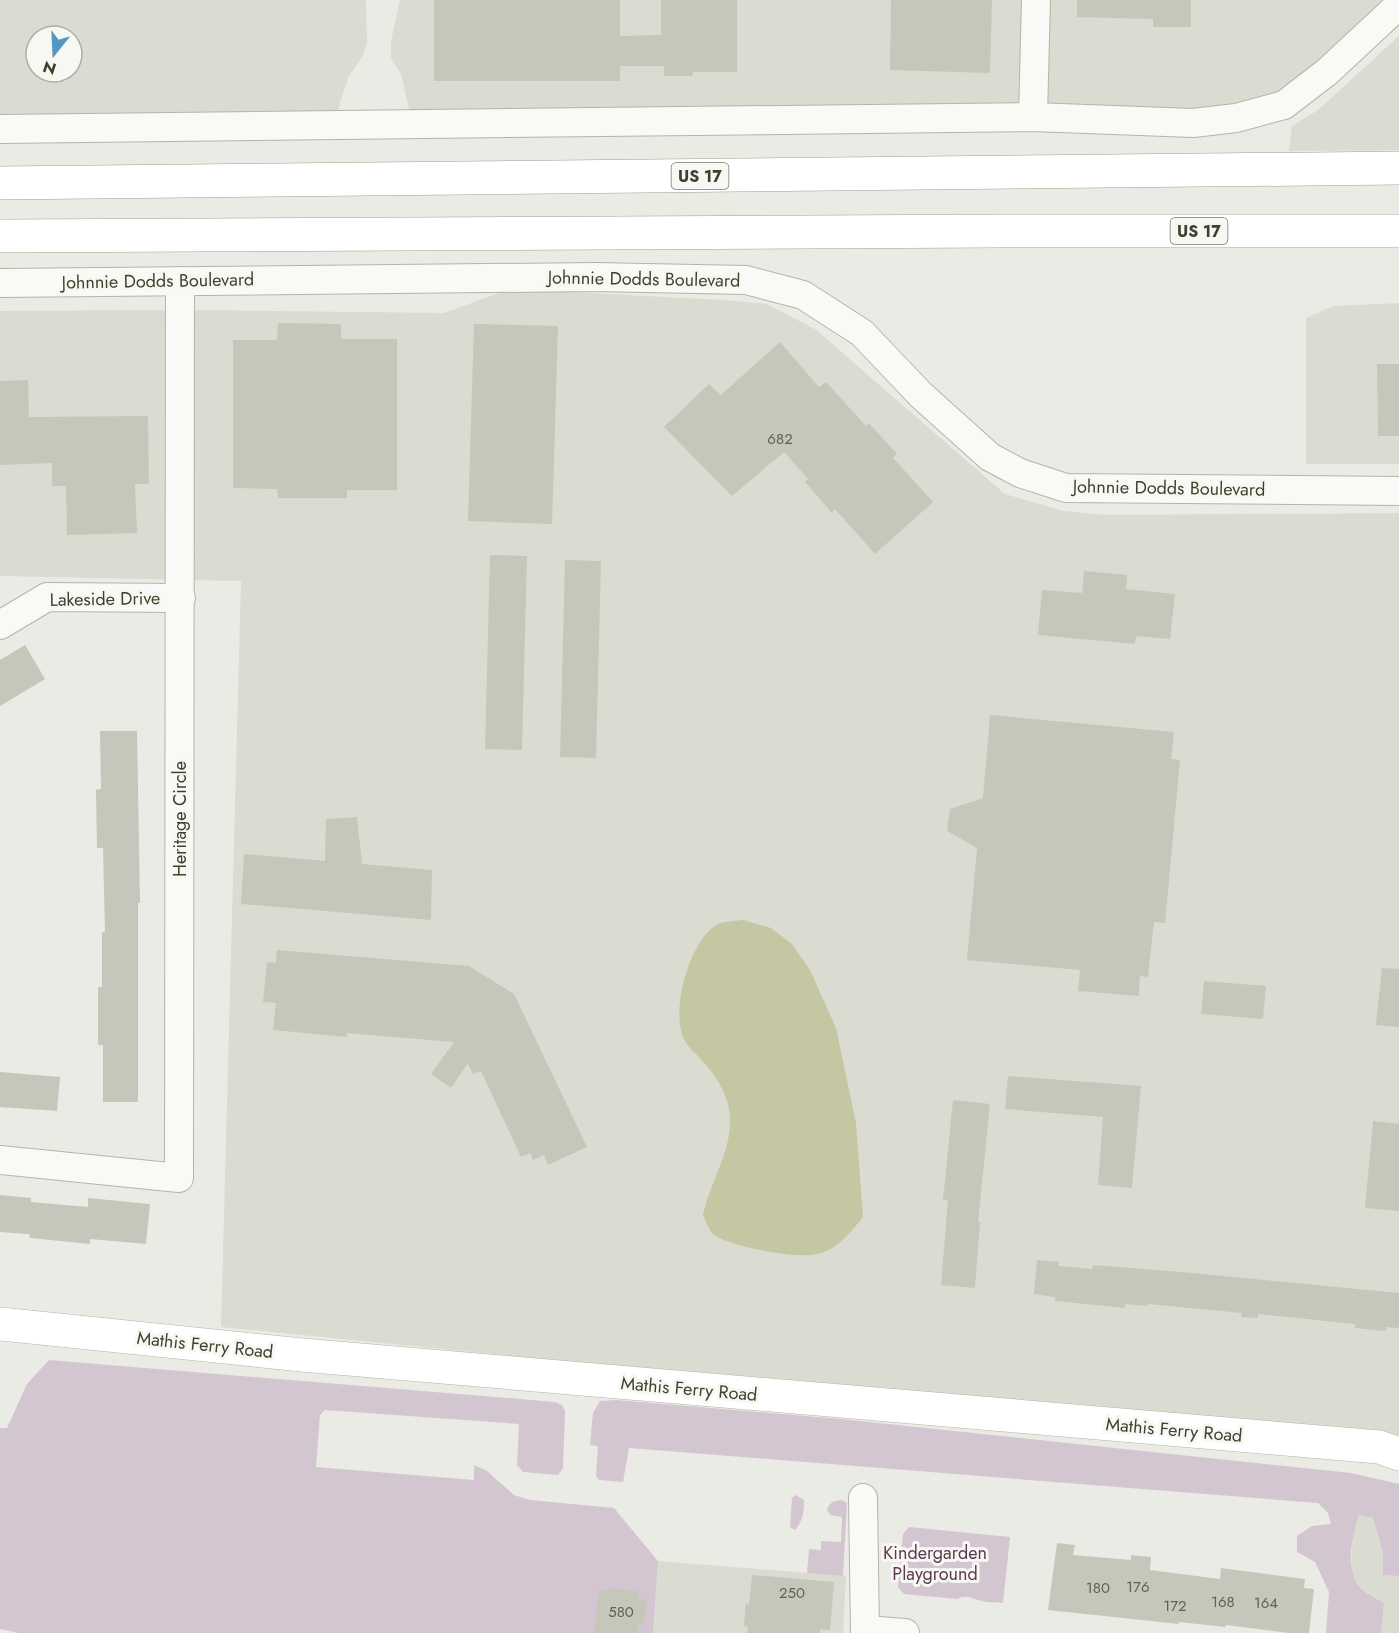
<svg xmlns="http://www.w3.org/2000/svg" width="1399" height="1633" viewBox="0 0 1399 1633" font-family="Jost,sans-serif">
  <style>
    .built { fill: #dadcd2; fill-rule: evenodd }
    .green { fill: #d4c6d0 }
    .water { fill: #c5c7a2 }
    .building { fill: #c5c7bb }
    .lines { fill: none; stroke-linecap: round; stroke-linejoin: round }
    .minor-casing { stroke: #b3b5a9; stroke-width: 30 }
    .major-casing { stroke: #b3b5a4; stroke-width: 34 }
    .highway-casing { stroke: #9da08c; stroke-width: 34 }
    .minor { stroke: #f9f9f6; stroke-width: 28 }
    .major { stroke: #fff; stroke-width: 33 }
    .highway { stroke: #fff; stroke-width: 33 }
    .labels { text-anchor: middle; stroke-width: 6; stroke-linejoin: round; paint-order: stroke }
    .number-label { font-size: 15px; fill: #606350 }
    .shield { fill: #f7f8f3; stroke: #767968; stroke-width: 1.5 }
    .shield-label { font-size: 16px; font-weight: bold; fill: #3e422d }
    .street-label { font-size: 18px; fill: #3e422d; stroke: #f7f8f3 }
    .park-label { font-size: 18px; fill: #5c3b50; stroke: #f7f8f3 }
  </style>
  <rect width="100%" height="100%" fill="#eaebe4"/>
  <g class="built">
    <path d="M0 0H366L367 44 362 57 349 76 340 102 337 118 0 119ZM36 36H72V72H36Z"/>
    <polygon points="400,0 1392,0 1299,86 1219,113 416,113 409,109 401,74 391,58 391,41"/>
    <polygon points="1399,36 1399,150 1289,151 1292,126 1318,110"/>
    <polygon points="510,289 724,300 766,304 815,329 1005,494 1064,511 1107,515 1399,513 1399,1438 893,1394 221,1327 241,581 0,576 0,311 180,310 444,313"/>
    <polygon points="1399,303 1399,464 1306,464 1306,318 1333,306"/>
    <polygon points="1359,1515 1373,1518 1383,1553 1383,1575 1399,1576 1399,1633 1381,1633 1384,1603 1362,1589 1351,1573 1352,1539"/>
    <polygon points="658,1561 846,1576 843,1633 653,1633"/>
  </g>
  <g class="green">
    <polygon points="49,1360 555,1402 562,1405 565,1411 563,1468 558,1475 523,1472 517,1465 519,1424 325,1410 320,1415 316,1467 474,1480 474,1465 487,1471 514,1495 530,1500 614,1508 658,1561 653,1633 19,1633 0,1629 0,1428 7,1428 27,1384"/>
    <path d="M616 1400 841 1419 1351 1473 1399 1484V1576L1383 1575V1553L1373 1518 1359 1515C1352 1538 1344 1567 1360 1587 1366 1594 1377 1598 1384 1603L1381 1633H1326L1329 1592 1315 1562 1297 1552V1536L1312 1526 1331 1524 1328 1513 1318 1503 629 1448 623 1482 599 1480 596 1476 598 1446 590 1445 593 1413 600 1401Z"/>
    <path d="M796 1495 804 1500C804 1512 803 1521 795 1530L790 1527 792 1498Z"/>
    <path d="M841 1500 847 1503 843 1576 807 1573 809 1549 821 1550V1541L841 1542 842 1517 831 1515 827 1510C829 1503 833 1501 841 1500Z"/>
    <path d="M909 1527 1010 1537 1003 1603C996 1602 988 1603 982 1601 972 1599 967 1594 957 1599L904 1594 898 1587 903 1534Z"/>
  </g>
  <path class="water" d="M743 920 771 928 792 944 810 970 836 1028 856 1123 863 1217C851 1232 837 1250 817 1254 796 1259 732 1247 714 1235 709 1231 706 1221 703 1215 710 1182 731 1153 730 1119 730 1095 715 1075 700 1058 695 1053 688 1047 685 1041 669 1013 689 942 716 925 723 921 735 921 743 920Z"/>
  <g class="building">
    <polygon points="434,0 620,0 620,36 661,35 661,0 737,0 737,72 693,72 692,76 664,76 664,66 620,66 620,81 434,81"/>
    <polygon points="891,0 992,0 990,73 890,70"/>
    <polygon points="1077,0 1191,0 1191,27 1153,27 1153,19 1077,17"/>
    <polygon points="278,323 341,324 341,339 397,339 397,490 347,490 347,498 278,498 277,489 233,488 233,340 277,340"/>
    <polygon points="474,324 558,326 552,524 468,521"/>
    <polygon points="780,342 819,387 826,382 866,426 869,423 897,454 893,458 933,502 875,554 835,509 832,513 805,482 808,479 784,452 732,496 664,427 709,384 721,395"/>
    <polygon points="1377,364 1399,364 1399,436 1378,436"/>
    <polygon points="28,380 29,417 148,416 149,484 135,484 137,533 67,535 66,486 52,486 52,463 0,465 0,381"/>
    <polygon points="490,555 527,556 522,750 485,749"/>
    <polygon points="565,560 601,561 596,758 560,757"/>
    <polygon points="1084,571 1127,575 1126,589 1175,594 1170,639 1136,636 1135,644 1038,635 1042,590 1082,593"/>
    <polygon points="25,645 45,679 0,706 0,660"/>
    <polygon points="990,715 1174,732 1171,759 1180,760 1165,923 1154,922 1148,977 1140,976 1139,996 1078,991 1080,970 967,960 977,848 947,831 950,809 983,798"/>
    <polygon points="100,731 137,731 140,903 138,903 138,1102 103,1102 103,1045 98,1045 98,987 102,987 102,932 105,932 103,848 97,848 96,790 101,789"/>
    <polygon points="357,817 362,864 432,870 431,920 241,904 244,854 325,861 326,819"/>
    <polygon points="277,950 469,966 514,994 587,1147 548,1165 544,1155 533,1160 530,1153 521,1157 481,1071 473,1074 468,1063 451,1088 431,1074 454,1042 347,1033 347,1037 273,1030 276,1003 263,1002 267,962 276,963"/>
    <polygon points="1382,968 1399,969 1399,1027 1376,1025"/>
    <polygon points="1204,981 1266,986 1263,1019 1201,1014"/>
    <polygon points="0,1072 60,1077 57,1111 0,1107"/>
    <polygon points="1008,1076 1141,1086 1132,1188 1098,1185 1103,1117 1005,1109"/>
    <polygon points="953,1100 990,1104 978,1222 980,1222 975,1288 941,1285 948,1200 943,1200"/>
    <polygon points="1373,1121 1399,1124 1399,1211 1365,1208"/>
    <polygon points="0,1195 31,1198 31,1202 88,1207 88,1198 150,1204 146,1244 90,1239 90,1244 30,1238 29,1234 0,1232"/>
    <polygon points="1037,1260 1059,1262 1058,1266 1092,1269 1093,1265 1181,1272 1399,1293 1399,1328 1386,1327 1386,1331 1355,1328 1355,1324 1258,1314 1258,1318 1241,1317 1242,1313 1148,1304 1148,1306 1125,1304 1125,1308 1055,1301 1055,1297 1034,1294"/>
    <polygon points="1057,1543 1075,1545 1073,1555 1131,1560 1131,1555 1151,1557 1150,1570 1220,1579 1221,1568 1305,1579 1304,1588 1314,1589 1309,1633 1289,1633 1226,1625 1225,1627 1179,1622 1179,1624 1048,1610"/>
    <polygon points="752,1575 834,1582 830,1630 820,1629 820,1633 747,1633 748,1627 744,1626 746,1604 749,1605"/>
    <polygon points="611,1588 638,1591 638,1599 647,1600 644,1625 638,1624 637,1633 594,1633 599,1589 610,1590"/>
  </g>
  <g class="lines">
    <g class="minor-casing">
      <g id="minor">
        <polyline points="1033,117 1036,0"/>
        <polyline points="0,129 1033,117 1193,123 1236,118 1284,105 1327,72 1399,5"/>
        <polyline points="0,283 595,277 746,280 803,295 862,333 921,395 990,457 1020,473 1066,488 1399,491"/>
        <polyline points="0,625 47,597 181,598"/>
        <polyline points="0,1160 179,1178 180,281"/>
        <polyline points="863,1498 865,1633"/>
        <polyline points="865,1630 905,1633"/>
      </g>
    </g>
    <g class="major-casing">
      <polyline id="major" points="0,1324 302,1355 1379,1447 1399,1454"/>
    </g>
    <g class="highway-casing">
      <g id="highway">
        <polyline points="0,183 1399,168"/>
        <polyline points="0,236 1000,231 1399,231"/>
      </g>
    </g>
    <use href="#minor" class="minor"/>
    <use href="#major" class="major"/>
    <use href="#highway" class="highway"/>
  </g>
  <g class="labels">
    <g class="number-label">
      <text x="780" y="444">682</text>
      <text x="1138" y="1592">176</text>
      <text x="1098" y="1593">180</text>
      <text x="792" y="1598">250</text>
      <text x="1223" y="1607">168</text>
      <text x="1266" y="1608">164</text>
      <text x="1175" y="1611">172</text>
      <text x="621" y="1617">580</text>
    </g>
    <g class="shield">
      <rect x="671.5" y="163" width="57" height="26" rx="4.5"/>
      <rect x="1170.5" y="218" width="57" height="26" rx="4.5"/>
    </g>
    <g class="shield-label">
      <text x="700" y="182">US 17</text>
      <text x="1199" y="237">US 17</text>
    </g>
    <g class="street-label">
      <text transform="translate(644 279) rotate(1)" y="6">Johnnie Dodds Boulevard</text>
      <text transform="translate(158 281) rotate(-1)" y="6">Johnnie Dodds Boulevard</text>
      <text transform="translate(1169 488) rotate(1)" y="6">Johnnie Dodds Boulevard</text>
      <text transform="translate(105 599) rotate(-1)" y="6">Lakeside Drive</text>
      <text transform="translate(180 819) rotate(-90)" y="6">Heritage Circle</text>
      <text transform="translate(205 1345) rotate(6)" y="6">Mathis Ferry Road</text>
      <text transform="translate(689 1389) rotate(5)" y="6">Mathis Ferry Road</text>
      <text transform="translate(1174 1430) rotate(5)" y="6">Mathis Ferry Road</text>
    </g>
    <g class="park-label">
      <text x="935" y="1559">Kindergarden<tspan x="935" dy="21">Playground</tspan></text>
    </g>
  </g>
  <g transform="translate(54 54) rotate(198)"><circle r="28" fill="#f7f8f3" stroke="#adafa4" stroke-width="1.5"/>
  <path d="M0-4.5L10 22L0 15L-10 22Z" fill="#5497c4"/>
  <text y="-9" font-size="16" font-weight="bold" text-anchor="middle" fill="#3e422d">N</text>
  </g>
</svg>
